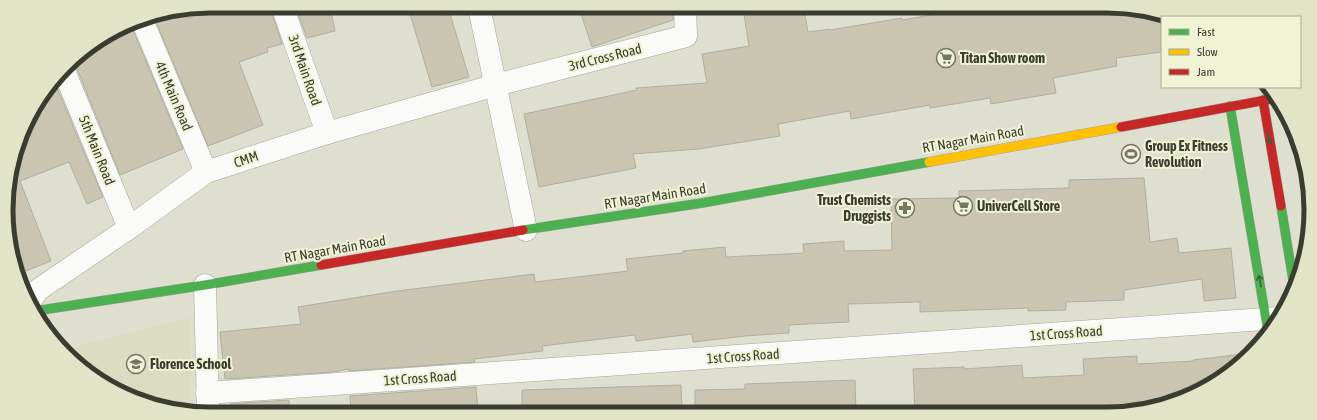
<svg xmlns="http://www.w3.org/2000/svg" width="1317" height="420" viewBox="0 0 1317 420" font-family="'Asap Condensed',sans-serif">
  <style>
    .built { fill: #dbdcc1 }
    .building { fill: #c9c5b1; stroke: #b0aea1 }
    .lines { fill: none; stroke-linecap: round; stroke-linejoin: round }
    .street-casing { stroke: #a5a699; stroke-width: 23 }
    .fast-casing { stroke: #a5a699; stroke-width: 10 }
    .slow-casing { stroke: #a5a699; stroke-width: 10 }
    .jam-casing { stroke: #a5a699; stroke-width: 10 }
    .street { stroke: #fafaf8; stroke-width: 22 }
    .fast { stroke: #4caf50; stroke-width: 9 }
    .slow { stroke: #ffc107; stroke-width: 9 }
    .jam { stroke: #c62828; stroke-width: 9 }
    .oneway { stroke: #405e3a }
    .labels { text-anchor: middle; stroke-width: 4; stroke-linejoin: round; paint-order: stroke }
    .street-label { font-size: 14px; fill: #3b3c30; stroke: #f1f3d5 }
    .poi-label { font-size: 14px; font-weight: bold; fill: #3b3c30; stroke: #f1f3d5; text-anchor: start }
    .rim { fill: none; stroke: #3b3c30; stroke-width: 5 }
  </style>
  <rect width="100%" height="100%" fill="#dedfce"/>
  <polygon class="built" points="190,317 191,410 170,410 97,380 66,349"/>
  <g class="building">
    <polygon points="217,6 270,6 282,44 267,48 268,52 239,62 263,125 208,146 154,17 186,11 188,18"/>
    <polygon points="295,6 330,7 335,31 307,38"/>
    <polygon points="408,7 443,7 446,16 450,14 469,77 432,87"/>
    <polygon points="579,8 673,8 673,20 592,47"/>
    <polygon points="743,8 804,9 808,32 830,29 830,30 902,18 902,20 966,9 1147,10 1162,16 1162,52 1116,58 1117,66 1053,78 1056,93 991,104 990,98 930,108 930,105 851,119 850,111 778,124 780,136 699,149 633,154 636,168 539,187 524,114 637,90 636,88 707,83 702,54 749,46"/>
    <polygon points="130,23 183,149 120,175 76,66 72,61 75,57"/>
    <polygon points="55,83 103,197 87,204 69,162 20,181 51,261 18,274 13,263 8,184 27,120"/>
    <polygon points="1144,178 1150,242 1177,238 1179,253 1231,248 1236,298 1204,301 1202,279 1124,290 1124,300 1066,302 1066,310 1028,311 1028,308 920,312 920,302 848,304 849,322 789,325 789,333 745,336 693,342 692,334 636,341 635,335 542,346 543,351 474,359 475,362 349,371 349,369 333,372 225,379 220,332 301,324 298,307 397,291 534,274 535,282 628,271 626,259 683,253 683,251 725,247 726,257 804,253 803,244 844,241 844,251 892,250 891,199 959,198 959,191 1069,188 1069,180"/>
    <polygon points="1252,353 1197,393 1134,412 915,412 913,369 964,367 964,369 1022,365 1023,378 1084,375 1083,359 1137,356 1137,364 1194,361 1193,360"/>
    <polygon points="855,380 856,412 695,411 695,390 745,389 745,384"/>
    <polygon points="681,385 682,411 522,411 522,390"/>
    <polygon points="476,387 478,411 351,410 350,396"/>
    <polygon points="289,400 289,410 231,410 230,404"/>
  </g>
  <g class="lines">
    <g class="street-casing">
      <g id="street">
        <polyline points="282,6 327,133"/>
        <polyline points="479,7 526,230"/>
        <polyline points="142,20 206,172"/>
        <polyline points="64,71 129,228"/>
        <polyline points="205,285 208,410"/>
        <polyline points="30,301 38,290 129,228 206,172 327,133 496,85 686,36 685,8"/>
        <polyline points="207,393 1279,318"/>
      </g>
    </g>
    <g class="fast-casing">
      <g id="fast">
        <polyline points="1230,106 1268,332"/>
        <polyline points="1281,206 1294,286"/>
        <polyline points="523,230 702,203 929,162"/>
        <polyline points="35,311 205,285 321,265"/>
      </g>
    </g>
    <g class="slow-casing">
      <polyline id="slow" points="929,162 1121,127"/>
    </g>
    <g class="jam-casing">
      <g id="jam">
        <polyline points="1263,100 1281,206"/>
        <polyline points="1121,127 1277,98"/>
        <polyline points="321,265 523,230"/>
      </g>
    </g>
    <use href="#street" class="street"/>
    <use href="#fast" class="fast"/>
    <use href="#slow" class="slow"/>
    <use href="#jam" class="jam"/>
  </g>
  <defs><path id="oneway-shaft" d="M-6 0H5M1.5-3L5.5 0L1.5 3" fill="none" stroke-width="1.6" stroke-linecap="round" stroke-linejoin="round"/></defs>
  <g class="oneway">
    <use href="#oneway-shaft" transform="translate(1269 138) rotate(81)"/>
    <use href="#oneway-shaft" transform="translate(1260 281) rotate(-100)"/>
  </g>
  <defs>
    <g id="supermarket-ring" transform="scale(1)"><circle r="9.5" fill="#f1f3d5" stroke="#747567" stroke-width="1.5"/><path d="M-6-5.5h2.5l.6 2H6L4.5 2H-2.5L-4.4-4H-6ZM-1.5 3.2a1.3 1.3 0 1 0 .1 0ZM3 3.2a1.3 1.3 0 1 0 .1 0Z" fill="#747567"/></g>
    <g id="stadium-ring" transform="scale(1)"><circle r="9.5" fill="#f1f3d5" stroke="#747567" stroke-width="1.5"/><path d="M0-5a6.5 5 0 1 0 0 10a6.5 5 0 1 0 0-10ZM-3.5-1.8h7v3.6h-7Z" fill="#747567"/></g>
    <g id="pharmacy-ring" transform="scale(1)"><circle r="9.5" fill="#f1f3d5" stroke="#747567" stroke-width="1.5"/><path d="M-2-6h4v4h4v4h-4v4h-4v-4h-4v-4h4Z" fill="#747567"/></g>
    <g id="school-ring" transform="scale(1)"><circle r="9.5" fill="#f1f3d5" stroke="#747567" stroke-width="1.5"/><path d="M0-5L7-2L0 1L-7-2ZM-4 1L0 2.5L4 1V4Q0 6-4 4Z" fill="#747567"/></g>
  </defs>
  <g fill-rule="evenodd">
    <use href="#supermarket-ring" x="946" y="58"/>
    <use href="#stadium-ring" x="1131" y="154"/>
    <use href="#supermarket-ring" x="963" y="206"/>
    <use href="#pharmacy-ring" x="905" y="208"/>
    <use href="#school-ring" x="136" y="364"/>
  </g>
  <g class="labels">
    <g class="street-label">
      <text transform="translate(605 57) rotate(-14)" y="5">3rd Cross Road</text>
      <text transform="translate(305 70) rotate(71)" y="5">3rd Main Road</text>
      <text transform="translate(174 96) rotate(67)" y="5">4th Main Road</text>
      <text transform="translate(973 139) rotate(-10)" y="5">RT Nagar Main Road</text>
      <text transform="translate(97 150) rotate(68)" y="5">5th Main Road</text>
      <text transform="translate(246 159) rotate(-18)" y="5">CMM</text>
      <text transform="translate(655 196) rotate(-9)" y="5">RT Nagar Main Road</text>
      <text transform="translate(335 249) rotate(-10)" y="5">RT Nagar Main Road</text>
      <text transform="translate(1066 333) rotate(-4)" y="5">1st Cross Road</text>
      <text transform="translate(743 356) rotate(-4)" y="5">1st Cross Road</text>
      <text transform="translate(420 378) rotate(-4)" y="5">1st Cross Road</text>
    </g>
    <g class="poi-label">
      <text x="960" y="63">Titan Show room</text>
      <text x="1145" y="151">Group Ex Fitness<tspan x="1145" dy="16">Revolution</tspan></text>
      <text x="891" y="205" text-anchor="end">Trust Chemists<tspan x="891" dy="16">Druggists</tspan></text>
      <text x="977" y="211">UniverCell Store</text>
      <text x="150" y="369">Florence School</text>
    </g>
  </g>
  <path d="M0 0H1317V420H0ZM210 13H1107A197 197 0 0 1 1304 210V210A197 197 0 0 1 1107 407H210A197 197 0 0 1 13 210V210A197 197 0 0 1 210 13Z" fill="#e2e4c8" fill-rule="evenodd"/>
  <path class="rim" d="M210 13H1107A197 197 0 0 1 1304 210V210A197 197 0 0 1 1107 407H210A197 197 0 0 1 13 210V210A197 197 0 0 1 210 13Z"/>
  <rect x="1161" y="16" width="140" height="72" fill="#f1f3d5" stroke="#a8aa93"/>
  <rect x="1169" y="29" width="20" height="6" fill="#4caf50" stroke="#a8aa93"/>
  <text x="1197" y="36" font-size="12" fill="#3b3c30">Fast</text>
  <rect x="1169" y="49" width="20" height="6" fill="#ffc107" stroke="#a8aa93"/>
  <text x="1197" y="56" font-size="12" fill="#3b3c30">Slow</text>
  <rect x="1169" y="69" width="20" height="6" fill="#c62828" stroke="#a8aa93"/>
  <text x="1197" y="76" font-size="12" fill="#3b3c30">Jam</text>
</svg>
